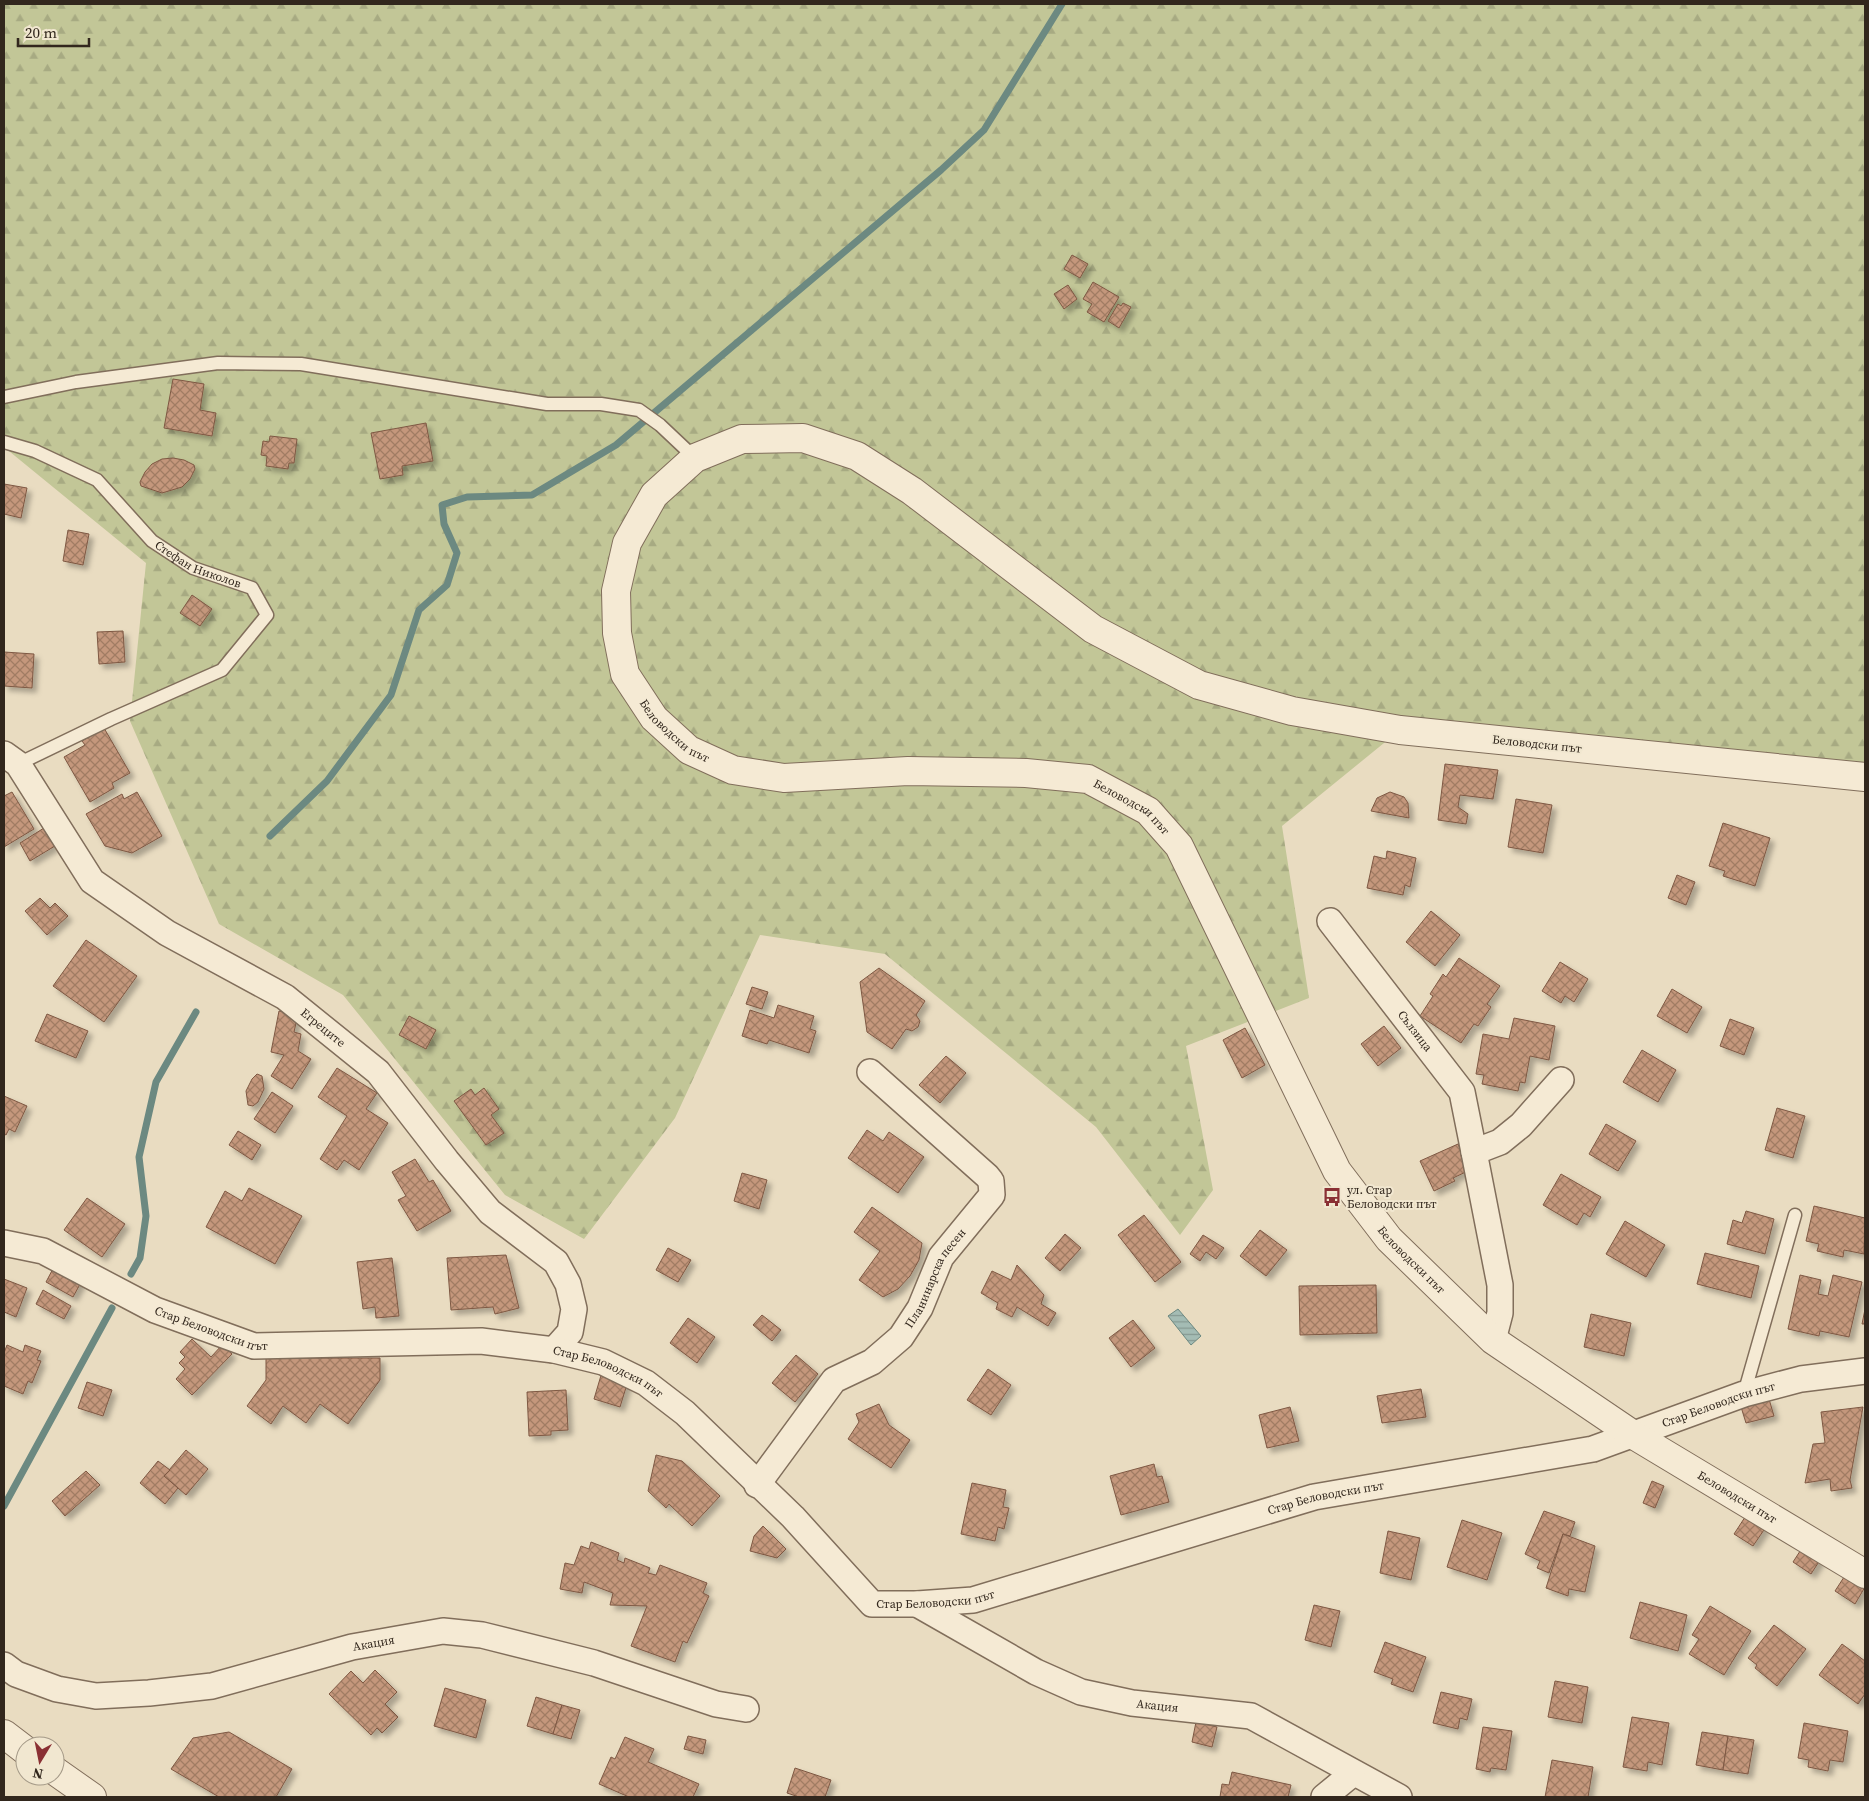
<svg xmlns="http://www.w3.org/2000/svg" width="1869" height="1801" viewBox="0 0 1869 1801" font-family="'Source Serif 4',serif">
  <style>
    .forest { fill: url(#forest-firs) }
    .water { fill: url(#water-rules); stroke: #6c8981 }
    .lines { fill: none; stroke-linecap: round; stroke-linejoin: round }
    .stream { stroke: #6c8981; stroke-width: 7 }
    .building { fill: url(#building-cross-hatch); stroke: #7e5843; filter: url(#shadow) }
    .service-casing { stroke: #816e5b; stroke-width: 15 }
    .minor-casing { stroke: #816e5b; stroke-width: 28 }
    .tertiary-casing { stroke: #816e5b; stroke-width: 30 }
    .service { stroke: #f5ead4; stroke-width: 12 }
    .minor { stroke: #f5ead4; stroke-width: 25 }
    .tertiary { stroke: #f5ead4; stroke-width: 28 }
    .labels { text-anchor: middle; stroke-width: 4; stroke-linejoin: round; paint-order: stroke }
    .street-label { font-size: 12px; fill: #32271d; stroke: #f1e7d0 }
    .poi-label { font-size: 12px; fill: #32271d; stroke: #f1e7d0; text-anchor: start }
  </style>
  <defs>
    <pattern id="forest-firs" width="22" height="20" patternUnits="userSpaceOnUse" patternTransform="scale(1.25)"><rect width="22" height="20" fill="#c2c697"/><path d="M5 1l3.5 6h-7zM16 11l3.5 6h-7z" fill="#a7aa82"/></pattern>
    <pattern id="water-rules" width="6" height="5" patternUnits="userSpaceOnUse" patternTransform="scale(1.25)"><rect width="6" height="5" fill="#a4bcb4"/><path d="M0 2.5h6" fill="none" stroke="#869992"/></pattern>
    <pattern id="building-cross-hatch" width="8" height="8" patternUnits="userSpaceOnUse" patternTransform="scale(1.25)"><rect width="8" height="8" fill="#c4977b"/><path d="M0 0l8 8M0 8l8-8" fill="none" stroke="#a07b64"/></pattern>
    <filter id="shadow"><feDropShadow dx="4.5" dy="4.5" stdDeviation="2.5" flood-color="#0004"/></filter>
  </defs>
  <rect width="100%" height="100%" fill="#e9dcc1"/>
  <polygon class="forest" points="4,4 1865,4 1865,777 1400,730 1282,826 1309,998 1186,1046 1213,1190 1180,1235 1096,1127 885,954 760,935 675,1118 584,1239 505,1195 343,995 219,924 130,721 146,563 4,447"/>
  <polygon class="water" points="1178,1309 1201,1336 1191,1345 1168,1316"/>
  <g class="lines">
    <g class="stream">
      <polyline points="270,836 327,781 391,695 419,610 447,585 457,553 444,524 442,505 467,497 532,495 616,445 941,170 984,130 1062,4"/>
      <polyline points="131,1274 140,1258 146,1216 139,1157 156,1082 196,1012"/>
      <polyline points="4,1506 112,1308"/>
    </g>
  </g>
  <g class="building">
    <polygon points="1072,255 1088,264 1080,278 1064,269"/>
    <polygon points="1093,282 1119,297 1104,322 1087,312 1092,304 1083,299"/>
    <polygon points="1068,285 1077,299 1064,309 1054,294"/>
    <polygon points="1123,303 1131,307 1119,328 1108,321 1118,304 1121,306"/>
    <polygon points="173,379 204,384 200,410 216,413 212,436 164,428"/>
    <polygon points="426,423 433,461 402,466 403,475 380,479 371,433"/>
    <polygon points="270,436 297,439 294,463 289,463 288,469 266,466 267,456 261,455 263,441 269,442"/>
    <polygon points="173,458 184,460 194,465 195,469 190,479 182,487 162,493 141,486 140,482 145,472 152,464 162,459"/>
    <polygon points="4,484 27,488 21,518 4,514"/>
    <polygon points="68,530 89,534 83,565 63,561"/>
    <polygon points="192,595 212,609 200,626 180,613"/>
    <polygon points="123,631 125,662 99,664 97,632"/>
    <polygon points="4,652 34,654 32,688 4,686"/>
    <polygon points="104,728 130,773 112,783 114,788 90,802 64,757 85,745 82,741"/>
    <polygon points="1445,764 1498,770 1493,799 1460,795 1458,807 1468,814 1466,824 1438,820"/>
    <polygon points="12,792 34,829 4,847 4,796"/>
    <polygon points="137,792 162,836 132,853 105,846 86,814 122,794 124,799"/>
    <polygon points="1390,792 1404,797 1408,803 1409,818 1371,811 1377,798"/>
    <polygon points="1516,799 1552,805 1543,853 1508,847"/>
    <polygon points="1723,823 1770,838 1755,886 1723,876 1725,871 1709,866"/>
    <polygon points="44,828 55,846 30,861 20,843"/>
    <polygon points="1387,851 1416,858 1410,887 1405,885 1403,895 1367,888 1374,856 1386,859"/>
    <polygon points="1677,875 1695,882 1686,905 1668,898"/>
    <polygon points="40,898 50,908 55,903 68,916 47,935 25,911"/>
    <polygon points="1431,911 1460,935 1435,966 1406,942"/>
    <polygon points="86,940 137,976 104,1022 53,986"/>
    <polygon points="1459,958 1500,986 1487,1004 1491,1007 1478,1026 1474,1024 1461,1043 1420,1016 1433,996 1430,994 1443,974 1446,977"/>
    <polygon points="1560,962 1588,979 1574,1002 1565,996 1561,1003 1542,991"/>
    <polygon points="879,968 925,1001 916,1015 920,1021 918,1027 912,1031 906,1029 892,1049 867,1032 860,982"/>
    <polygon points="752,987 768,992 762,1009 746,1004"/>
    <polygon points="1672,989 1702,1007 1687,1033 1657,1016"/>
    <polygon points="778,1005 814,1016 810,1029 816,1031 809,1053 769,1040 767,1044 742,1036 750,1010 774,1018"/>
    <polygon points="279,1011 298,1014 294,1032 301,1034 298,1051 311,1059 292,1089 271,1076 284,1055 271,1052"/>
    <polygon points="47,1014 88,1031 76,1058 35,1041"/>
    <polygon points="409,1016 436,1030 426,1049 399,1035"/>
    <polygon points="1514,1018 1555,1026 1549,1060 1530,1056 1525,1083 1520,1082 1518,1091 1482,1084 1484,1075 1476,1074 1483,1034 1509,1039"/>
    <polygon points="1730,1019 1754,1028 1744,1055 1720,1046"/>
    <polygon points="1384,1026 1401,1048 1378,1066 1361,1044"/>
    <polygon points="1245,1028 1265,1065 1242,1078 1223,1040"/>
    <polygon points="1642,1050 1676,1070 1658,1102 1623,1082"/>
    <polygon points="946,1056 966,1073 940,1103 919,1085"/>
    <polygon points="337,1068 377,1093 366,1109 388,1123 359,1170 344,1160 337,1170 320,1159 347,1116 318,1097"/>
    <polygon points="257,1074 262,1076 264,1089 258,1102 253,1106 248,1105 246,1091 252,1079"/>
    <polygon points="484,1088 499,1109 491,1115 504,1133 486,1145 454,1101 471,1089 475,1095"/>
    <polygon points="272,1092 293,1106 275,1133 254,1119"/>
    <polygon points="4,1096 27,1106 15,1132 9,1129 6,1135 4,1134"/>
    <polygon points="1777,1108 1805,1116 1793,1158 1765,1150"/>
    <polygon points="1606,1124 1636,1141 1618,1171 1589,1154"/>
    <polygon points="867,1130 883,1141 889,1132 924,1157 898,1193 848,1158"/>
    <polygon points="238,1131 261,1145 252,1160 229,1145"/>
    <polygon points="1458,1144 1470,1170 1453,1178 1455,1181 1434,1191 1420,1161"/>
    <polygon points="415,1159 429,1182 433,1180 451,1211 417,1231 398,1200 406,1196 392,1172"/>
    <polygon points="742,1173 767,1180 759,1209 734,1201"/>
    <polygon points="1561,1174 1601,1197 1590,1217 1584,1213 1577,1225 1543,1205"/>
    <polygon points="249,1188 302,1216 275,1264 206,1227 225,1191 242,1201"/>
    <polygon points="87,1198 125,1224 102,1257 64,1230"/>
    <polygon points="1814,1206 1865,1218 1864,1254 1844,1250 1843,1257 1817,1251 1819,1244 1806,1241"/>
    <polygon points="872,1207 922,1243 919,1260 910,1276 898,1289 883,1297 859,1280 880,1251 854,1232"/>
    <polygon points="1746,1211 1774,1219 1765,1254 1727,1244 1733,1220 1742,1223"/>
    <polygon points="1144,1215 1181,1262 1155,1282 1118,1235"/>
    <polygon points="1625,1221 1665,1245 1646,1277 1606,1254"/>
    <polygon points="1260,1230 1287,1250 1266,1276 1240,1256"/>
    <polygon points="1065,1234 1081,1248 1060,1271 1045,1258"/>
    <polygon points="1203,1235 1224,1248 1216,1259 1206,1252 1200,1261 1190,1254"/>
    <polygon points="668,1248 691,1260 678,1282 656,1270"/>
    <polygon points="1705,1253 1759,1266 1751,1298 1697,1284"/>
    <polygon points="506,1255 519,1308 495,1314 493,1307 451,1310 447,1258"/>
    <polygon points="392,1258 399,1316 376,1318 375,1307 363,1309 357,1262"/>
    <polygon points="56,1263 84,1277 73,1297 46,1282"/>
    <polygon points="1017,1265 1044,1295 1041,1304 1056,1313 1048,1326 1017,1307 1012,1317 996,1309 998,1303 981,1293 992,1271 1011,1280"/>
    <polygon points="1800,1275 1821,1280 1818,1294 1828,1296 1833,1275 1862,1282 1849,1337 1820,1331 1819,1336 1788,1329"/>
    <polygon points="4,1279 27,1288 16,1317 4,1312"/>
    <polygon points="1376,1285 1377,1333 1300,1335 1299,1286"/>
    <polygon points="43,1290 71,1306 64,1319 36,1304"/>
    <polygon points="1865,1309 1865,1324 1862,1324"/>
    <polygon points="1591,1314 1631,1323 1624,1356 1584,1347"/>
    <polygon points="762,1315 781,1330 772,1341 753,1325"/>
    <polygon points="688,1318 715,1337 697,1363 670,1343"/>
    <polygon points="1133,1320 1155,1348 1131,1367 1109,1338"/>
    <polygon points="192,1339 211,1357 222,1345 232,1354 192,1395 176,1379 185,1369 179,1363 185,1357 180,1352"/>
    <polygon points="7,1345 23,1352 25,1345 41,1351 37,1360 41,1361 32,1383 28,1381 23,1394 4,1386 4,1353"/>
    <polygon points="796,1355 818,1374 795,1402 772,1383"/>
    <polygon points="266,1358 380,1358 380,1380 348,1424 320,1404 306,1423 283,1406 271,1424 247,1406 266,1380"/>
    <polygon points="988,1369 1011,1385 991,1415 967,1400"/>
    <polygon points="602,1372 628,1381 620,1407 594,1399"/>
    <polygon points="87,1382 112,1390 103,1416 78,1408"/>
    <polygon points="1421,1389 1426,1417 1382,1423 1377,1396"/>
    <polygon points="566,1390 568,1430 551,1431 551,1435 529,1436 527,1392"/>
    <polygon points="1769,1399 1774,1416 1746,1423 1741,1407"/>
    <polygon points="879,1404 889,1425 910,1440 891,1468 848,1439 859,1422 856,1414"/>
    <polygon points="1290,1407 1299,1441 1267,1448 1259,1415"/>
    <polygon points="1863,1407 1850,1480 1852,1488 1831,1491 1830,1479 1805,1483 1813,1444 1825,1443 1821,1412"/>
    <polygon points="186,1450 208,1469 186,1495 164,1476"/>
    <polygon points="656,1455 682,1461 720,1496 692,1526 669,1504 666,1508 648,1491"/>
    <polygon points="158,1461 170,1470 164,1476 178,1488 165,1504 140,1483"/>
    <polygon points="1154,1464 1157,1477 1162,1476 1169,1502 1121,1515 1110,1476"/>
    <polygon points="86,1471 100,1485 65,1516 52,1501"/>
    <polygon points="1652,1481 1664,1486 1655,1508 1643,1503"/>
    <polygon points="972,1483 1006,1490 1003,1507 1009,1508 1004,1529 998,1527 995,1541 961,1534"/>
    <polygon points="1544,1511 1575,1522 1570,1536 1563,1534 1549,1573 1537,1568 1540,1561 1525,1554"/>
    <polygon points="1749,1511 1768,1524 1753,1546 1734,1534"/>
    <polygon points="1462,1520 1502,1533 1487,1580 1447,1567"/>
    <polygon points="763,1526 786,1549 777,1558 750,1551 754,1536"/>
    <polygon points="1388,1531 1420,1538 1411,1580 1380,1573"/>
    <polygon points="1563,1534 1595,1546 1585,1592 1569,1589 1568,1596 1546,1588"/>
    <polygon points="591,1542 619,1553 617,1560 624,1563 625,1558 650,1568 648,1573 656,1575 660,1565 707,1583 703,1593 709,1596 687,1643 683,1641 675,1662 631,1646 647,1606 610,1605 613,1593 584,1582 582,1593 560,1589 565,1563 574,1565 581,1546 589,1549"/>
    <polygon points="1804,1545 1822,1557 1811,1574 1793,1562"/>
    <polygon points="1846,1574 1865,1587 1855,1604 1835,1591"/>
    <polygon points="1640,1602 1687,1615 1678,1651 1630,1638"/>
    <polygon points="1314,1605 1340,1611 1331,1647 1305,1640"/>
    <polygon points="1710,1606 1751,1631 1724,1675 1689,1654 1699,1639 1692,1635"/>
    <polygon points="1774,1625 1806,1649 1777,1686 1755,1668 1757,1665 1748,1658"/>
    <polygon points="1385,1642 1426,1657 1413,1692 1391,1684 1393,1679 1374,1672"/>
    <polygon points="1842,1644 1865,1661 1865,1694 1858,1704 1819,1675"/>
    <polygon points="375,1670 397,1692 385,1704 398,1717 382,1733 377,1728 371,1735 329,1694 351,1671 363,1683"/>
    <polygon points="1555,1681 1588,1687 1582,1723 1548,1717"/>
    <polygon points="445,1688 486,1700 476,1738 434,1726"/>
    <polygon points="1441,1692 1472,1699 1467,1720 1460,1718 1458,1729 1433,1723"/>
    <polygon points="536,1697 562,1705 553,1734 527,1726"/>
    <polygon points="562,1705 580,1710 571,1739 553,1734"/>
    <polygon points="1632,1717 1669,1723 1662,1765 1648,1762 1647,1771 1623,1767"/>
    <polygon points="1196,1722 1217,1727 1212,1747 1192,1742"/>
    <polygon points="1804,1723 1848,1731 1843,1762 1830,1760 1828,1771 1808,1767 1809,1760 1798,1758"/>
    <polygon points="1483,1727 1512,1731 1506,1770 1491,1768 1490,1772 1476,1769"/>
    <polygon points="229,1732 292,1769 276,1797 219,1797 171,1769 193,1738"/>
    <polygon points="1702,1732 1728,1736 1723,1770 1696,1765"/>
    <polygon points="688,1736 706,1740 703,1754 684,1749"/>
    <polygon points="1728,1736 1754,1740 1748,1774 1723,1770"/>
    <polygon points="625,1737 654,1749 648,1762 699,1784 693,1797 629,1797 599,1784 611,1757 615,1759"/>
    <polygon points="1552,1760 1593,1767 1588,1797 1545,1797"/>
    <polygon points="795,1768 831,1780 825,1797 799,1797 787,1793"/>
    <polygon points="1232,1772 1291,1785 1288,1797 1220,1797 1222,1784 1229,1785"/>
  </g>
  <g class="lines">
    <g class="service-casing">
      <g id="service">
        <polyline points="4,397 76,382 218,363 301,364 547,404 601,404 639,410 660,425 695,458"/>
        <path id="s1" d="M4 442 35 451 97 480 152 541 193 568 252 588 267 615 222 670 111 719 18 764"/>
        <polyline points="1744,1394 1795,1215"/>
      </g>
    </g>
    <g class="minor-casing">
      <g id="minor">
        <path id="s2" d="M4 754 18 764 92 881 167 933 285 997 378 1072 447 1161 490 1212 556 1262 568 1284 574 1309 570 1332 554 1350"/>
        <path id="s3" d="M1330 921 1462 1092 1474 1152"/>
        <path id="s4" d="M4 1243 43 1251 155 1310 254 1346 481 1341 554 1350 603 1362 646 1383 685 1413 793 1517 872 1604H917L973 1600 1314 1497 1593 1449 1744 1394 1801 1379 1865 1371"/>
        <polyline points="1493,1340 1500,1313 1500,1285 1474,1152 1500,1142 1521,1125 1561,1080"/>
        <path id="s5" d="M757 1485 834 1380 872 1362 901 1337 920 1308 941 1257 992 1195 991 1181 987 1176 870 1072"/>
        <path id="s6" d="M917 1604 1036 1672 1081 1692 1132 1703 1251 1716 1399 1797"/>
        <path id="s7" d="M4 1665 16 1674 57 1689 96 1696 149 1693 212 1686 352 1647 443 1631 482 1635 594 1663 716 1704 746 1709"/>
        <polyline points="1324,1797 1352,1774"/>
      </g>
    </g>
    <g class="tertiary-casing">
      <g id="tertiary">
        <path id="s8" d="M1865 777 1400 730 1292 711 1199 685 1093 629 912 491 857 456 803 438 742 439 695 458 654 495 627 543 616 591 617 633 625 674 654 718 689 750 733 770 784 778 908 771 1026 773 1088 779 1148 811 1179 846 1337 1171 1389 1239 1493 1340 1632 1434 1865 1574"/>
        <polyline points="4,1734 25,1750"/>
        <polyline points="55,1771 92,1797"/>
      </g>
    </g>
    <use href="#service" class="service"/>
    <use href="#minor" class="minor"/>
    <use href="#tertiary" class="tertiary"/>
  </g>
  <defs>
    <g id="bus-bare" transform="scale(1.5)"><path d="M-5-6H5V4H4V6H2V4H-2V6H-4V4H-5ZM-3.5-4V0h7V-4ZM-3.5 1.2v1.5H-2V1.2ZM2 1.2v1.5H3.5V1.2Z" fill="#8a3034" stroke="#f1e7d0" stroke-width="2.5" paint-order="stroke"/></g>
  </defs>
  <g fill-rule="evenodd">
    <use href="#bus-bare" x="1332" y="1197"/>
  </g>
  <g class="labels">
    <g class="street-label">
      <text dy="4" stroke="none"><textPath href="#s1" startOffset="235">Стефан Николов</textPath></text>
      <text dy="4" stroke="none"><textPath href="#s8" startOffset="1575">Беловодски път</textPath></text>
      <text transform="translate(1537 744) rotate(6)" y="4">Беловодски път</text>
      <text dy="4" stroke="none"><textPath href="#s8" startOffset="2055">Беловодски път</textPath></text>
      <text dy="4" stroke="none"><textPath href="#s2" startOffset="430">Егреците</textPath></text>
      <text dy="4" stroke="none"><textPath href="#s3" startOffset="139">Сълзица</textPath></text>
      <text dy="4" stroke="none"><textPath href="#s8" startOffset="2595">Беловодски път</textPath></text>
      <text dy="4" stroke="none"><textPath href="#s5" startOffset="279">Планинарска песен</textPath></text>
      <text dy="4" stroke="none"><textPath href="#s4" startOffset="226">Стар Беловодски път</textPath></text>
      <text dy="4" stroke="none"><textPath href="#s4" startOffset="631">Стар Беловодски път</textPath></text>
      <text dy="4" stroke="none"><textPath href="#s4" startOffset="1861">Стар Беловодски път</textPath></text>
      <text dy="4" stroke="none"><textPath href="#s8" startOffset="3000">Беловодски път</textPath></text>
      <text dy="4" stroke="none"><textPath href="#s4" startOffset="1456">Стар Беловодски път</textPath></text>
      <text dy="4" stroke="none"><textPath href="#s4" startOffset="1051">Стар Беловодски път</textPath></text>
      <text dy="4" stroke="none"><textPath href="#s7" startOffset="382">Акация</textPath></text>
      <text dy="4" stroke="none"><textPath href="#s6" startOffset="264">Акация</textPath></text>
    </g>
    <g class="poi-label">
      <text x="1347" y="1194">ул. Стар<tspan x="1347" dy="14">Беловодски път</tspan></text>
    </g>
  </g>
  <rect width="1869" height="1801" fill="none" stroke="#32271d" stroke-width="10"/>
  <g transform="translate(40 1761) rotate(190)"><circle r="24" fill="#f1e7d0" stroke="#a59a88"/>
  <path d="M0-4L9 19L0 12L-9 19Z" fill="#8a3034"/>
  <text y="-8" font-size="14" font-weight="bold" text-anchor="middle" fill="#32271d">N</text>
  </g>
  <path d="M18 38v8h71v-8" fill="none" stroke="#32271d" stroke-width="2.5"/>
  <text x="25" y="38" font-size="15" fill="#32271d" stroke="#f1e7d0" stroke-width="4" paint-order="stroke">20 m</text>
</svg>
